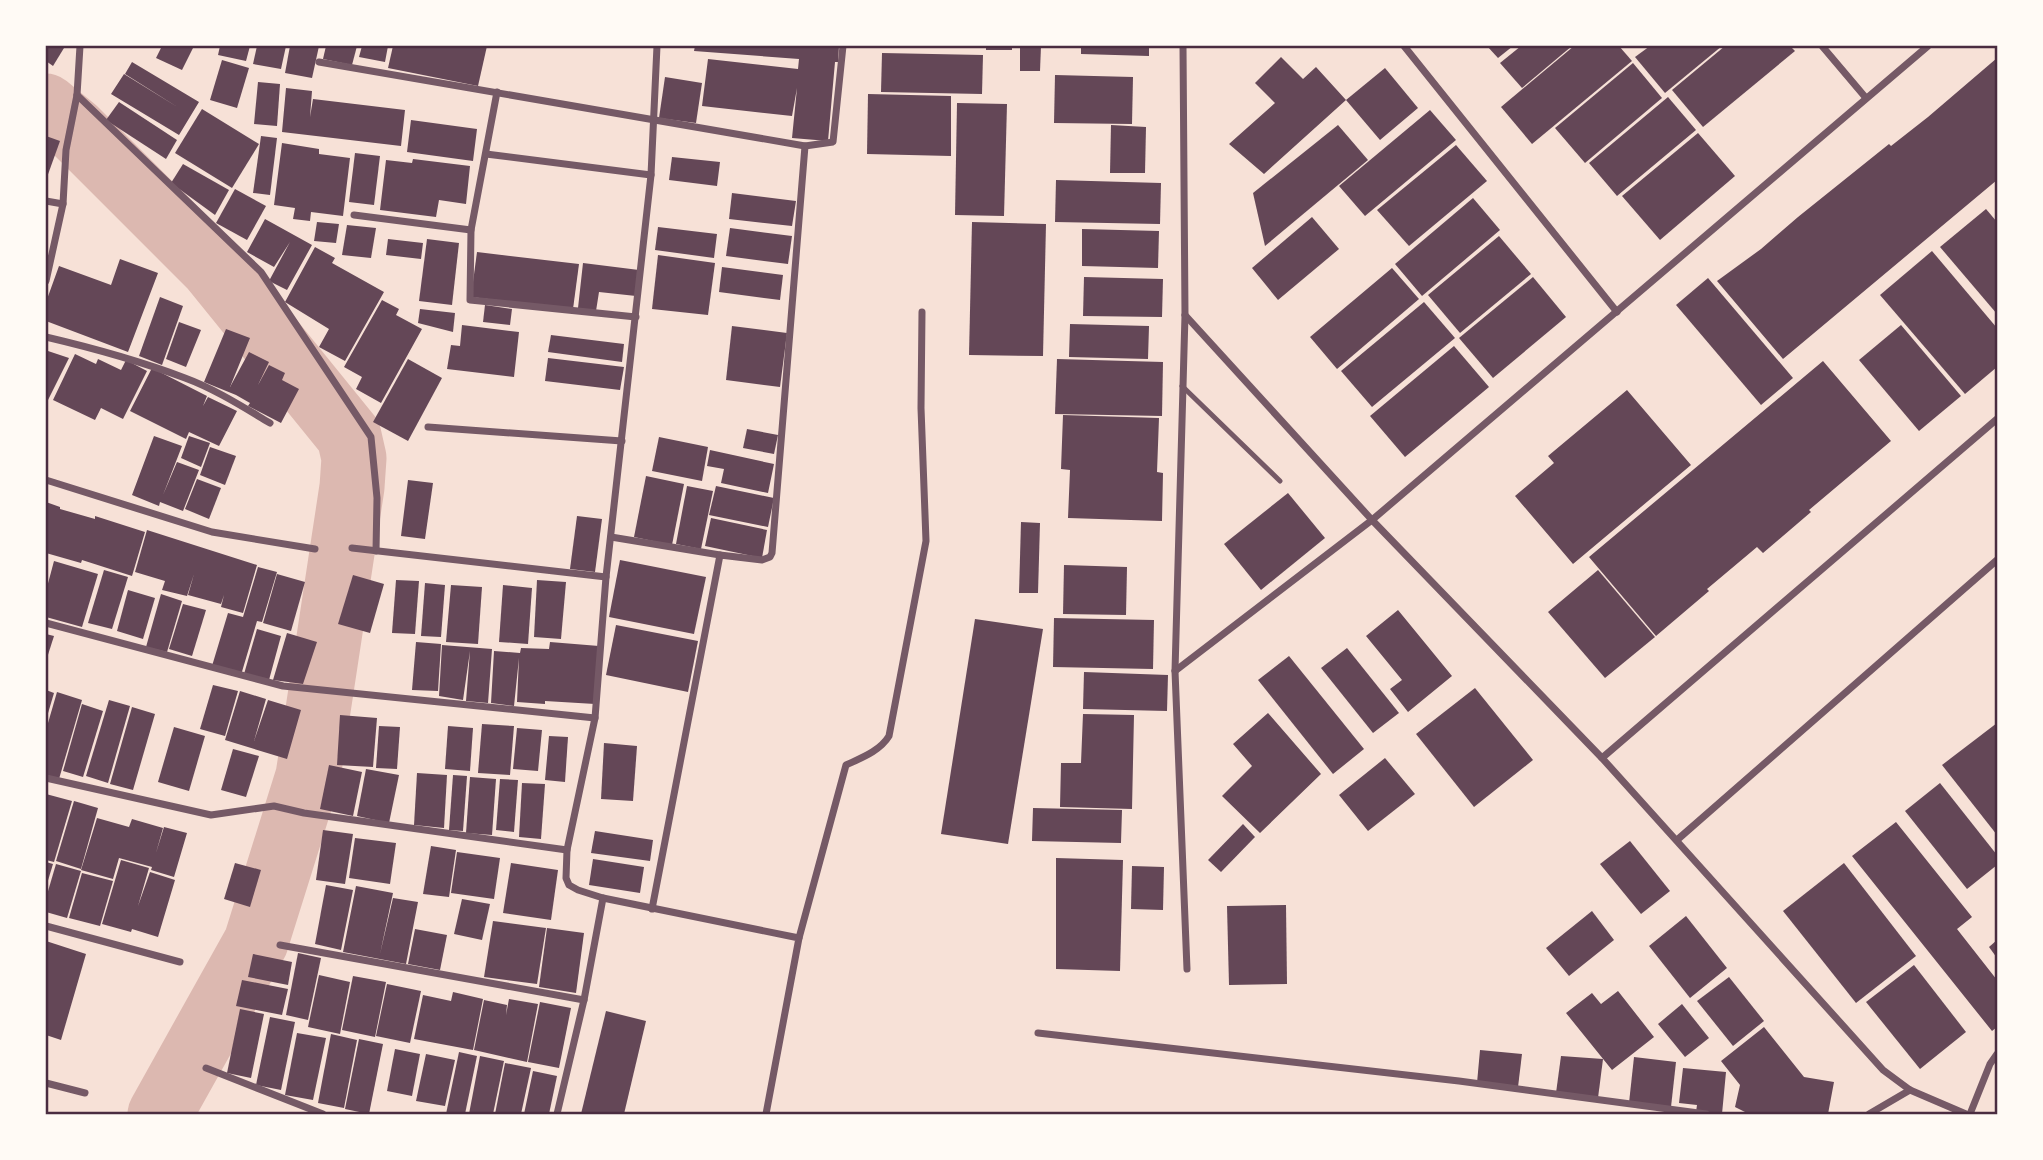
<svg xmlns="http://www.w3.org/2000/svg" width="2043" height="1160" viewBox="0 0 2043 1160" font-family="'Golos Text',sans-serif">
  <style>
    .lines { fill: none; stroke-linecap: round; stroke-linejoin: round }
    .river { stroke: #dcb8b0; stroke-width: 65 }
    .building { fill: #644757 }
    .service { stroke: #755966; stroke-width: 5 }
    .minor { stroke: #755966; stroke-width: 7 }
    .neatline { fill: none; stroke: #4a2c40; stroke-width: 2.5 }
  </style>
  <rect width="100%" height="100%" fill="#f7e1d7"/>
  <g class="lines">
    <polyline class="river" points="46,106 74,129 212,267 349,436 354,458 352,487 308,776 256,942 160,1114"/>
  </g>
  <g class="building">
    <polygon points="46,46 59,46 64,48 53,66 46,61"/>
    <polygon points="162,46 194,46 182,70 156,58"/>
    <polygon points="220,46 250,46 246,61 218,55"/>
    <polygon points="257,46 286,46 281,69 253,64"/>
    <polygon points="290,46 319,46 312,78 285,73"/>
    <polygon points="326,46 357,46 352,65 323,59"/>
    <polygon points="362,46 388,46 385,62 359,57"/>
    <polygon points="393,46 487,46 478,86 388,68"/>
    <polygon points="695,46 839,46 838,62 835,62 828,141 792,138 797,88 792,116 702,106 708,59 798,69 799,59 694,51"/>
    <rect x="986" y="46" width="26" height="4"/>
    <polygon points="1020,46 1041,46 1040,71 1020,71"/>
    <polygon points="1081,46 1149,46 1149,56 1081,54"/>
    <polygon points="1487,46 1513,46 1498,58"/>
    <polygon points="1521,46 1572,46 1522,88 1500,63"/>
    <polygon points="1574,46 1619,46 1632,61 1532,144 1501,107"/>
    <polygon points="1650,46 1722,46 1665,93 1635,57"/>
    <polygon points="1725,46 1790,46 1795,51 1703,127 1672,90"/>
    <polygon points="882,53 983,55 982,94 881,92"/>
    <polygon points="1281,57 1303,79 1316,67 1346,100 1264,174 1229,144 1275,103 1255,83"/>
    <polygon points="1997,58 1997,180 1783,359 1717,281 1761,249 1798,217 1889,144 1891,146 1928,117"/>
    <polygon points="222,60 249,68 237,108 210,100"/>
    <polygon points="132,62 199,102 179,135 111,94 124,74 179,108 125,74"/>
    <polygon points="1633,63 1662,98 1585,163 1555,128"/>
    <polygon points="1385,68 1418,108 1380,140 1346,100"/>
    <polygon points="1055,75 1133,77 1132,124 1054,123"/>
    <polygon points="665,77 702,83 696,123 659,118"/>
    <polygon points="258,82 280,84 277,126 254,124"/>
    <polygon points="286,88 312,91 310,117 313,99 405,110 401,146 282,132"/>
    <polygon points="868,94 951,96 951,156 867,154"/>
    <polygon points="1668,97 1696,130 1617,196 1589,163"/>
    <polygon points="119,102 177,140 166,159 106,120"/>
    <polygon points="957,103 1007,104 1004,216 955,215"/>
    <polygon points="202,109 259,144 232,188 175,153"/>
    <polygon points="1430,110 1456,140 1365,216 1339,186"/>
    <polygon points="411,120 477,129 473,161 407,152"/>
    <polygon points="1111,125 1146,127 1145,173 1110,173"/>
    <polygon points="1338,125 1368,160 1265,246 1253,193"/>
    <polygon points="1698,133 1735,176 1660,240 1622,196"/>
    <polygon points="46,136 60,141 46,180"/>
    <polygon points="261,136 277,138 270,195 253,193"/>
    <polygon points="282,143 319,149 319,154 350,158 343,216 311,212 310,221 293,219 295,208 274,205"/>
    <polygon points="1456,145 1487,181 1409,246 1377,210"/>
    <polygon points="355,153 380,156 374,205 349,202"/>
    <polygon points="672,157 720,162 717,186 669,180"/>
    <polygon points="413,159 470,166 466,204 439,200 436,217 380,210 386,160 412,163"/>
    <polygon points="183,164 229,190 215,215 171,183"/>
    <polygon points="1056,180 1161,183 1160,224 1055,222"/>
    <polygon points="235,189 266,206 247,240 216,223"/>
    <polygon points="732,193 796,201 792,226 729,219"/>
    <polygon points="1473,198 1500,230 1422,296 1395,264"/>
    <polygon points="1986,209 1997,222 1997,314 1940,247"/>
    <polygon points="1312,217 1339,249 1278,300 1252,268"/>
    <polygon points="265,219 312,245 287,290 269,281 290,242 274,267 247,252"/>
    <polygon points="317,222 339,224 336,243 314,241"/>
    <polygon points="972,222 1046,224 1043,356 969,355"/>
    <polygon points="347,225 376,228 371,258 342,255"/>
    <polygon points="658,227 717,234 714,258 655,250"/>
    <polygon points="730,228 792,236 788,264 726,256"/>
    <polygon points="1082,229 1159,231 1158,268 1082,266"/>
    <polygon points="1499,236 1531,274 1460,333 1428,295"/>
    <polygon points="388,239 423,243 421,259 386,255"/>
    <polygon points="427,239 459,243 452,305 419,301"/>
    <polygon points="315,247 335,258 332,263 384,292 345,361 319,347 329,329 285,302"/>
    <polygon points="1932,251 1997,328 1997,367 1965,394 1880,295"/>
    <polygon points="477,252 579,264 573,309 471,297"/>
    <polygon points="658,255 715,263 708,315 652,309"/>
    <polygon points="120,259 158,273 128,352 46,321 46,302 59,266 111,285"/>
    <polygon points="583,263 639,270 636,296 599,292 596,311 578,308"/>
    <polygon points="722,267 783,275 780,300 719,292"/>
    <polygon points="1392,268 1419,299 1337,369 1310,337"/>
    <polygon points="1084,277 1163,279 1162,317 1083,316"/>
    <polygon points="1533,277 1566,317 1493,378 1459,338"/>
    <polygon points="1708,278 1793,378 1761,405 1676,305"/>
    <polygon points="160,297 183,306 162,365 139,356"/>
    <polygon points="382,300 399,309 396,315 422,329 381,403 356,389 362,377 344,367"/>
    <polygon points="1424,302 1455,338 1372,407 1341,371"/>
    <polygon points="485,305 512,309 510,325 483,322"/>
    <polygon points="420,309 455,313 453,332 418,323"/>
    <polygon points="179,322 201,330 186,367 166,359"/>
    <polygon points="1070,324 1149,326 1148,359 1069,357"/>
    <polygon points="462,325 519,332 514,377 447,369 451,345 460,346"/>
    <polygon points="1901,325 1961,396 1919,431 1859,360"/>
    <polygon points="732,326 787,333 780,387 726,380"/>
    <polygon points="226,329 250,338 230,387 249,352 269,362 258,385 269,365 285,373 282,380 299,389 281,423 248,406 250,403 236,395 204,382"/>
    <polygon points="551,335 624,344 622,362 548,352"/>
    <polygon points="1454,346 1489,387 1405,457 1370,416"/>
    <polygon points="48,351 69,358 48,400 46,399 46,356"/>
    <polygon points="75,354 96,364 98,359 121,370 126,360 147,371 123,419 101,408 95,420 53,400"/>
    <polygon points="548,358 624,367 620,390 545,381"/>
    <polygon points="408,359 442,378 408,441 373,422"/>
    <polygon points="1057,359 1163,362 1162,416 1055,414"/>
    <polygon points="1823,361 1891,441 1809,510 1811,512 1763,553 1757,547 1707,589 1709,591 1656,636 1589,557"/>
    <polygon points="152,368 207,396 203,406 208,397 237,411 219,446 189,432 186,439 130,411"/>
    <polygon points="1627,390 1691,465 1573,564 1515,496 1554,463 1548,456"/>
    <polygon points="1063,415 1159,418 1157,472 1163,473 1162,521 1068,518 1070,470 1061,469"/>
    <polygon points="747,429 778,435 774,454 743,448"/>
    <polygon points="154,436 182,446 163,495 177,462 199,470 183,511 160,502 159,506 132,495"/>
    <polygon points="189,436 210,443 201,467 181,458"/>
    <polygon points="659,437 708,447 702,481 652,471"/>
    <polygon points="210,447 236,456 225,485 200,475"/>
    <polygon points="710,450 774,464 768,493 721,483 724,469 707,466"/>
    <polygon points="646,476 684,484 672,545 634,537"/>
    <polygon points="197,479 221,488 209,519 185,509"/>
    <polygon points="408,480 433,483 425,539 401,536"/>
    <polygon points="687,486 713,491 701,549 676,544"/>
    <polygon points="716,486 774,498 768,527 709,515"/>
    <polygon points="1288,493 1325,538 1261,590 1224,544"/>
    <polygon points="46,502 60,507 60,509 95,519 95,516 145,532 132,576 82,560 81,563 46,553"/>
    <polygon points="577,516 602,519 595,572 570,569"/>
    <polygon points="711,518 767,530 762,558 705,546"/>
    <polygon points="1021,522 1040,523 1038,593 1019,593"/>
    <polygon points="147,530 257,565 243,613 221,607 224,595 221,604 188,595 194,574 187,596 162,590 165,581 135,572"/>
    <polygon points="620,560 706,577 694,634 609,617"/>
    <polygon points="54,561 98,574 82,627 46,617 46,591"/>
    <polygon points="1064,565 1127,567 1126,615 1063,614"/>
    <polygon points="258,567 277,572 262,622 257,621 241,675 212,666 228,613 243,617"/>
    <polygon points="104,570 128,577 112,629 88,623"/>
    <polygon points="1598,570 1655,637 1605,678 1548,612"/>
    <polygon points="277,574 305,582 291,631 263,623"/>
    <polygon points="353,575 384,584 370,633 338,624"/>
    <polygon points="396,580 419,581 415,634 392,633"/>
    <polygon points="537,580 566,582 561,639 534,637"/>
    <polygon points="425,583 445,585 441,637 421,636"/>
    <polygon points="451,585 482,587 478,644 446,642"/>
    <polygon points="503,585 532,588 528,644 499,642"/>
    <polygon points="128,590 155,598 143,639 117,631"/>
    <polygon points="161,594 182,601 167,652 146,647"/>
    <polygon points="183,604 206,610 192,656 169,649"/>
    <polygon points="1398,610 1452,676 1408,712 1390,689 1402,680 1366,636"/>
    <polygon points="1054,618 1154,620 1153,669 1053,667"/>
    <polygon points="975,619 1043,629 1008,844 941,834"/>
    <polygon points="616,625 698,641 688,692 606,675"/>
    <polygon points="257,629 281,636 269,680 244,674"/>
    <polygon points="287,633 317,642 303,684 273,680"/>
    <polygon points="46,634 54,636 46,661"/>
    <polygon points="416,642 441,644 438,691 412,690"/>
    <polygon points="550,642 599,646 595,704 545,701 545,704 517,702 519,658 514,706 491,703 494,651 520,653 521,648 549,649"/>
    <polygon points="442,645 492,649 488,703 466,701 470,651 463,700 439,696"/>
    <polygon points="1347,648 1399,713 1373,733 1321,668"/>
    <polygon points="1289,656 1364,749 1333,774 1258,680"/>
    <polygon points="1084,672 1168,675 1167,711 1083,709"/>
    <polygon points="213,685 238,691 225,736 200,729"/>
    <polygon points="1475,688 1533,760 1474,807 1416,734"/>
    <polygon points="46,690 54,693 46,720"/>
    <polygon points="240,691 266,699 254,741 268,700 301,710 287,759 225,740"/>
    <polygon points="57,692 82,700 59,779 46,775 46,730"/>
    <polygon points="109,700 130,706 108,783 86,776"/>
    <polygon points="82,704 103,711 83,777 63,771"/>
    <polygon points="132,707 155,714 133,790 110,784"/>
    <polygon points="1268,713 1321,774 1260,833 1222,796 1252,766 1233,744"/>
    <polygon points="1083,714 1134,715 1132,809 1060,807 1061,763 1081,763"/>
    <polygon points="340,715 377,718 373,767 337,765"/>
    <polygon points="1997,723 1997,835 1942,765"/>
    <polygon points="482,724 514,726 510,775 478,773"/>
    <polygon points="379,726 400,727 397,769 376,768"/>
    <polygon points="448,726 473,728 470,771 445,769"/>
    <polygon points="174,727 205,736 189,791 158,782"/>
    <polygon points="517,728 542,730 538,771 513,769"/>
    <polygon points="549,736 568,737 565,782 545,780"/>
    <polygon points="604,743 637,746 633,801 601,799"/>
    <polygon points="233,749 259,756 246,797 221,790"/>
    <polygon points="1385,758 1415,794 1368,831 1339,795"/>
    <polygon points="329,765 362,772 353,816 320,809"/>
    <polygon points="366,769 399,775 389,823 357,816"/>
    <polygon points="417,773 447,775 444,828 414,825"/>
    <polygon points="453,775 467,776 463,831 449,830"/>
    <polygon points="470,777 496,779 492,835 466,833"/>
    <polygon points="500,779 518,780 514,832 496,830"/>
    <polygon points="522,783 545,784 541,839 519,837"/>
    <polygon points="1940,783 1997,855 1997,865 1967,889 1905,811"/>
    <polygon points="46,794 72,801 54,862 46,860"/>
    <polygon points="74,801 98,808 81,869 56,861"/>
    <polygon points="1033,808 1122,810 1121,843 1032,841"/>
    <polygon points="97,818 129,827 132,819 163,828 156,853 164,827 187,833 174,877 151,870 152,867 119,858 113,879 81,870"/>
    <polygon points="1896,822 1972,917 1957,929 1997,980 1997,1027 1992,1031 1852,856"/>
    <polygon points="1243,824 1255,837 1221,872 1208,860"/>
    <polygon points="323,830 353,834 345,884 316,880"/>
    <polygon points="595,831 653,840 650,861 591,853"/>
    <polygon points="355,838 396,843 390,884 349,878"/>
    <polygon points="1630,841 1670,891 1641,914 1600,864"/>
    <polygon points="431,846 456,850 449,897 423,894"/>
    <polygon points="457,852 500,858 494,899 451,893"/>
    <polygon points="1056,858 1123,860 1120,971 1056,969"/>
    <polygon points="593,859 644,867 640,893 589,885"/>
    <polygon points="121,860 149,868 138,906 150,872 175,880 158,937 132,929 131,932 102,924"/>
    <polygon points="46,862 53,864 46,887"/>
    <polygon points="235,863 261,870 250,907 224,899"/>
    <polygon points="511,863 558,870 551,920 503,913"/>
    <polygon points="1844,863 1916,956 1856,1003 1783,911"/>
    <polygon points="56,864 81,871 67,918 46,912 46,898"/>
    <polygon points="1132,866 1164,867 1163,910 1131,909"/>
    <polygon points="82,873 113,881 100,926 69,918"/>
    <polygon points="326,885 353,890 341,950 315,944"/>
    <polygon points="356,886 393,893 380,954 393,898 418,902 406,964 343,952"/>
    <polygon points="462,899 490,904 482,940 454,934"/>
    <polygon points="1286,905 1287,984 1229,985 1227,906"/>
    <polygon points="1592,911 1614,940 1569,976 1546,948"/>
    <polygon points="1686,916 1727,968 1690,998 1649,946"/>
    <polygon points="493,921 546,928 537,984 484,977"/>
    <polygon points="547,928 584,933 576,993 539,987"/>
    <polygon points="415,929 447,935 440,970 408,964"/>
    <polygon points="1997,940 1997,958 1989,947"/>
    <polygon points="46,941 86,954 61,1040 46,1035"/>
    <polygon points="298,953 321,958 308,1020 286,1015"/>
    <polygon points="253,954 292,962 288,985 248,977"/>
    <polygon points="1914,965 1966,1032 1920,1069 1866,1002"/>
    <polygon points="319,975 350,982 340,1034 308,1027"/>
    <polygon points="353,976 386,982 375,1037 342,1030"/>
    <polygon points="1729,977 1764,1021 1733,1046 1697,1001"/>
    <polygon points="242,980 288,989 282,1015 236,1006"/>
    <polygon points="387,984 421,991 410,1043 376,1036"/>
    <polygon points="1618,991 1654,1037 1612,1070 1566,1013 1592,993 1601,1004"/>
    <polygon points="453,992 483,999 473,1050 414,1039 423,995 451,1001"/>
    <polygon points="509,999 538,1004 527,1062 474,1050 484,1000 507,1005 506,1015"/>
    <polygon points="540,1002 571,1008 559,1068 528,1062"/>
    <polygon points="1682,1004 1709,1038 1685,1057 1658,1024"/>
    <polygon points="240,1009 264,1014 251,1078 227,1073"/>
    <polygon points="606,1011 646,1021 624,1114 581,1114"/>
    <polygon points="270,1017 295,1022 281,1090 256,1085"/>
    <polygon points="1764,1027 1804,1077 1834,1082 1828,1114 1749,1114 1735,1107 1740,1085 1721,1061"/>
    <polygon points="297,1033 326,1038 313,1100 285,1095"/>
    <polygon points="331,1034 357,1040 344,1108 318,1103"/>
    <polygon points="359,1039 383,1044 369,1114 345,1109"/>
    <polygon points="395,1049 420,1054 412,1096 387,1091"/>
    <polygon points="1480,1050 1522,1054 1518,1087 1477,1083"/>
    <polygon points="459,1052 477,1056 465,1114 446,1114"/>
    <polygon points="426,1054 455,1060 445,1106 416,1101"/>
    <polygon points="480,1056 504,1061 493,1114 469,1114"/>
    <polygon points="1561,1056 1603,1059 1598,1098 1556,1093"/>
    <polygon points="1634,1057 1676,1062 1671,1107 1629,1103"/>
    <polygon points="505,1063 531,1068 521,1114 495,1114"/>
    <polygon points="1683,1068 1726,1072 1722,1114 1696,1112 1697,1105 1679,1103"/>
    <polygon points="533,1071 557,1076 549,1114 524,1114"/>
  </g>
  <g class="lines">
    <polyline class="service" points="1182,386 1280,481"/>
    <g class="minor">
      <polyline points="657,46 651,175 606,577 595,718 567,850 566,878 569,885 578,890 603,898 799,938 766,1114"/>
      <polyline points="1183,46 1185,315 1175,671 1187,969"/>
      <polyline points="1404,46 1617,312"/>
      <polyline points="1822,46 1866,98"/>
      <polyline points="319,62 805,146 833,142 843,46"/>
      <polyline points="497,92 471,230 470,300 636,317"/>
      <polyline points="77,95 261,272 371,437 377,498 376,551"/>
      <polyline points="486,154 651,175"/>
      <polyline points="46,201 63,204"/>
      <polyline points="354,215 471,230"/>
      <polyline points="46,281 63,204 66,150 77,95 80,46"/>
      <polyline points="1185,315 1372,520 1602,758 1883,1070 1910,1090 1966,1114"/>
      <path d="M46 337C93 348 140 361 185 378 215 389 243 407 270 423"/>
      <polyline points="428,427 622,441"/>
      <polyline points="46,480 212,532 315,549"/>
      <polyline points="611,537 720,555"/>
      <polyline points="352,548 606,577"/>
      <polyline points="46,623 283,686 595,718"/>
      <polyline points="1175,671 1372,520 1928,46"/>
      <polyline points="1602,758 1997,419"/>
      <polyline points="46,778 211,815 274,806 304,813 567,850"/>
      <polyline points="1677,840 1997,560"/>
      <polyline points="652,909 720,555 762,560 770,557 772,553 805,146"/>
      <polyline points="46,926 180,962"/>
      <path d="M799 938 846 765C861 758 880 751 889 736L926 541 921 408 922 312"/>
      <polyline points="280,945 584,1000 603,898"/>
      <polyline points="1038,1033 1459,1081 1706,1114"/>
      <polyline points="206,1068 323,1114"/>
      <polyline points="46,1083 85,1093"/>
      <polyline points="557,1114 584,1000"/>
      <polyline points="1869,1114 1910,1090"/>
      <polyline points="1970,1114 1990,1064 1997,1054"/>
    </g>
  </g>
  <rect width="2043" height="1160" fill="none" stroke="#fffaf5" stroke-width="94"/>
  <rect x="47" y="47" width="1949" height="1066" class="neatline"/>
</svg>
